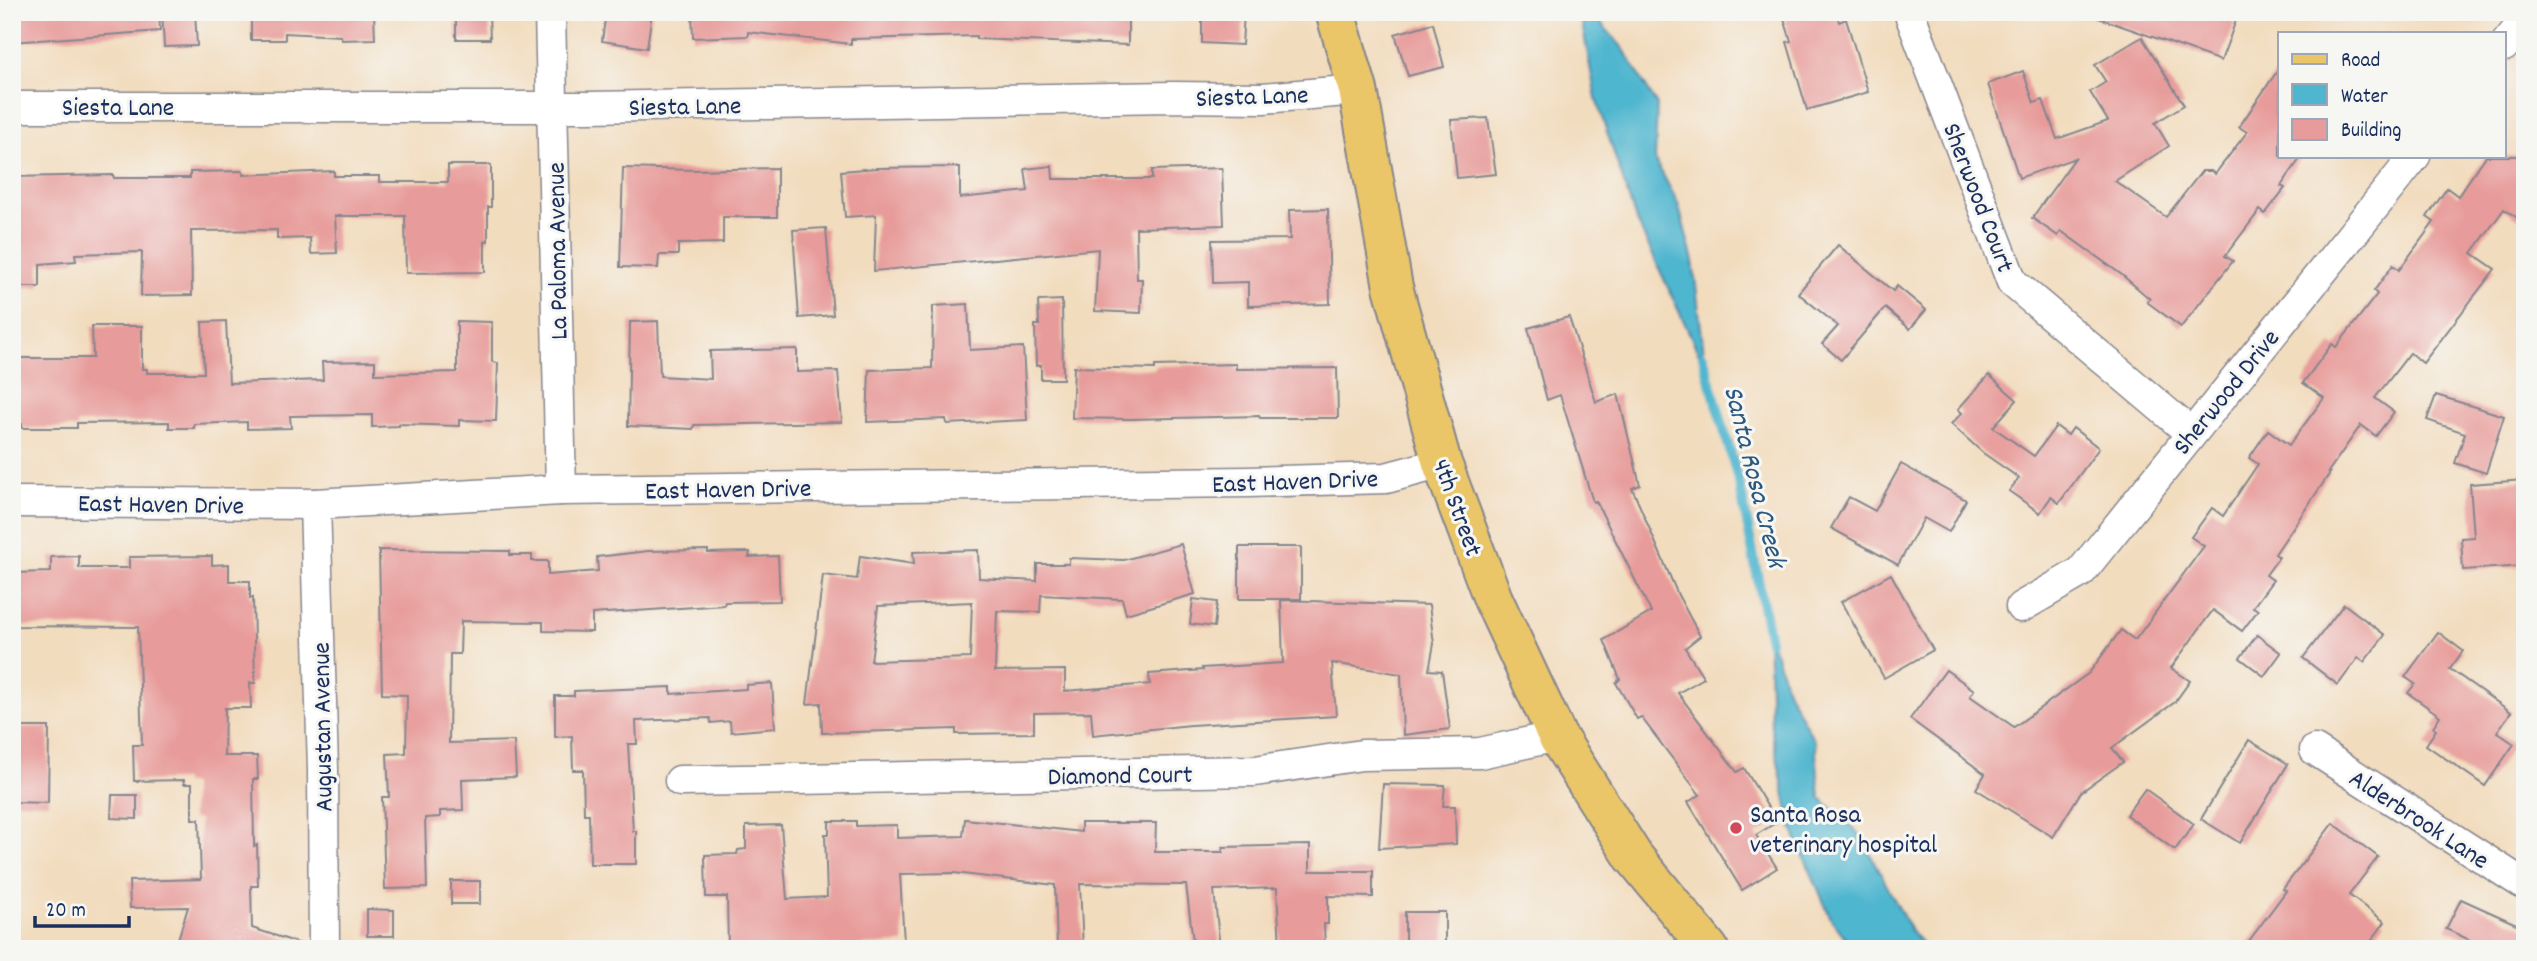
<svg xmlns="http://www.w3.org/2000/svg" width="2537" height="961" viewBox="0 0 2537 961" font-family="Dekko,sans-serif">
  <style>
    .water { fill: #50b6cf; stroke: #367296; stroke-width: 2 }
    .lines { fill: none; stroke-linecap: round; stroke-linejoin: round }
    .stream { stroke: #50b6cf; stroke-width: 10 }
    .building { fill: #e79b9a; fill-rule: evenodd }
    .minor-casing { stroke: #86868e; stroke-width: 33 }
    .major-casing { stroke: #86868e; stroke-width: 42 }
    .minor { stroke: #fff; stroke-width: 30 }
    .major { stroke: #eac669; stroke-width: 38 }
    .poi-dot { fill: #d1495b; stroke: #f6f6f2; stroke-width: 2.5 }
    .labels { text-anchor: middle; stroke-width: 6; stroke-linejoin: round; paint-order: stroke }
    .street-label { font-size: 26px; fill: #1b2f5e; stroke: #f6f6f2 }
    .poi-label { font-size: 26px; fill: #1b2f5e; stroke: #f6f6f2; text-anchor: start }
    .water-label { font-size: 28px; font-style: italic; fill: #2b5880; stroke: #f6f6f2 }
  </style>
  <rect width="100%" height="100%" fill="#f6f6f2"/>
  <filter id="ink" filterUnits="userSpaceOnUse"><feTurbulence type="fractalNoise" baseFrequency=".0143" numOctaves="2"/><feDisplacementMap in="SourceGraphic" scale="14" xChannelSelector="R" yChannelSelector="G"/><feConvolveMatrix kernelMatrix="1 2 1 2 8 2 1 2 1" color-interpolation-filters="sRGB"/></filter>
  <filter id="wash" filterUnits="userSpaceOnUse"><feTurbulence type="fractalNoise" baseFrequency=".00686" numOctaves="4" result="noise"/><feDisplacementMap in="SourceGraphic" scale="28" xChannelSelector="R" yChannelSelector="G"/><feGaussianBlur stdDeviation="1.57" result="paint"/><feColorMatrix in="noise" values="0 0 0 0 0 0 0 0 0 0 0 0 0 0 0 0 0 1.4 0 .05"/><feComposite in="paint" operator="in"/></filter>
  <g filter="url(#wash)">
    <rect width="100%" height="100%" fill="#f2dcbe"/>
    <g class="water">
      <polygon points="1580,12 1591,12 1623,48 1657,105 1655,160 1678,203 1693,261 1706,369 1635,217 1596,99"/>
      <polygon points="1768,631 1788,692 1815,742 1820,797 1860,835 1911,931 1927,949 1854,949 1831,919 1791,826 1771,727"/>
    </g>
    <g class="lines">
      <polyline class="stream" points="1703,356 1740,486 1770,641"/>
    </g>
    <g id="blocks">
      <g class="building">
        <polygon points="12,12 159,12 160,31 12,42"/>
        <polygon points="162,12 195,12 197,46 164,47"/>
        <polygon points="251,12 374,12 375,39 342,40 341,36 285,33 285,40 251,40"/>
        <polygon points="456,12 489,12 490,39 456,39"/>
        <polygon points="606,12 652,12 647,48 602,41"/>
        <polygon points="692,12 1128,12 1128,45 976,39 976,36 851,39 851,44 748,32 748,36 693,38"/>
        <polygon points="1202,12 1244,12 1242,45 1202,43"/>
        <polygon points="1782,12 1836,12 1839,22 1846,19 1868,92 1807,110 1787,42 1791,41"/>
        <polygon points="2093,12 2239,12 2221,61 2093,16"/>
        <polygon points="1433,23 1444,67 1408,76 1395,34"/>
        <polygon points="2142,37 2184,105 2155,123 2169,146 2115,181 2166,217 2202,171 2211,171 2215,174 2247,132 2239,127 2280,67 2280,156 2302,156 2281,186 2285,188 2265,214 2260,210 2225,256 2233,261 2181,327 2147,302 2150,299 2122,275 2061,231 2058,236 2032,218 2075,158 2019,178 1988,84 2023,71 2034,103 2043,100 2057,139 2108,121 2090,92 2106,82 2095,65"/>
        <polygon points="1488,118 1496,174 1457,178 1451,120"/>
        <polygon points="2486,156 2525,156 2525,223 2504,209 2472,253 2495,269 2423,363 2410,353 2375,398 2394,412 2376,436 2361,425 2328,472 2330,473 2275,554 2279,557 2266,575 2273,580 2253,607 2258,610 2242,631 2213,610 2171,668 2190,681 2175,702 2112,748 2123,762 2081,792 2053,837 1976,789 1985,774 1910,719 1946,670 1974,690 1970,696 2014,727 2089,673 2121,630 2135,640 2204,546 2191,537 2212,508 2223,516 2258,464 2249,458 2268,430 2289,445 2324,398 2303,383 2332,344 2336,347 2377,294 2374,291 2393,265 2399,270 2434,222 2427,217 2447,188 2458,196"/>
        <polygon points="448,165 491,165 491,207 488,207 488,241 485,241 485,272 406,273 405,216 335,216 337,253 311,254 310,238 277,239 277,230 191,231 192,295 141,296 142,252 75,254 76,261 40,264 40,287 12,287 12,177 113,175 114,178 190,178 190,172 243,171 243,175 334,171 334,176 379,176 379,182 448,182"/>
        <polygon points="1052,166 1053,179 1152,179 1152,170 1222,168 1224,225 1136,228 1137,279 1142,279 1141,313 1095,311 1098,249 874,271 876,215 845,217 841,171 876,168 960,167 960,198 1028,191 1025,169"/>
        <polygon points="623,168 694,170 777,168 777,217 723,217 723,243 678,244 678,255 659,255 658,268 620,267"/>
        <polygon points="1328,209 1330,304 1248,306 1248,282 1213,283 1212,240 1290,239 1289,210"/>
        <polygon points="826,228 833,315 799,318 793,230"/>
        <polygon points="1838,245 1893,291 1897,286 1926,310 1910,329 1885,308 1841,360 1822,344 1838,326 1798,293"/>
        <polygon points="1062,300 1063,379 1041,379 1041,365 1036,366 1035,325 1039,325 1038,301"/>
        <polygon points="968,304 970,350 1023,347 1027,420 947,424 946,419 867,422 869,370 932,368 933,306"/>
        <polygon points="1569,317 1596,402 1618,394 1640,485 1632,488 1678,595 1700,636 1685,648 1704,678 1678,693 1737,772 1744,768 1777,822 1756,835 1777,868 1742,890 1688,802 1700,795 1641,717 1637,719 1616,683 1620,679 1604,640 1651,612 1596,501 1593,502 1560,395 1547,400 1528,328"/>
        <polygon points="226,321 229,383 323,380 322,362 375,361 375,374 457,372 457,321 492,322 492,362 498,363 496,421 459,420 459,426 399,424 399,426 372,427 372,415 290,416 291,428 247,429 247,422 194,424 194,428 169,428 169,422 77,423 77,428 22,428 22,424 12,424 12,358 93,358 92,326 142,326 142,369 147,369 147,373 204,373 202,322"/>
        <polygon points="658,321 660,376 711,379 710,351 797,349 797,372 838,371 842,422 694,425 693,429 628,426 630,322"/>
        <polygon points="1236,364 1236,369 1337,368 1338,418 1260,418 1259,416 1130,419 1072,418 1074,367 1155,369 1155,366"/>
        <polygon points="1989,375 2017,400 1993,427 2034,456 2056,426 2068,435 2073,428 2099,448 2059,503 2051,497 2040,513 2009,491 2019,478 1983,453 1951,424 1962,413 1958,409"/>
        <polygon points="2436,395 2504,416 2486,473 2455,463 2465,433 2427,420"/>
        <polygon points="1901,464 1966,500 1949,532 1924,518 1898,565 1831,528 1849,497 1875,511"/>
        <polygon points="2525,480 2525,566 2463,570 2461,538 2474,537 2470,484"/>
        <path d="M1181 544 1195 594 1126 614 1122 599 1041 595 1040 612 997 611 995 671 1065 670V691L1150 684 1149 674 1203 670 1202 668 1283 663 1281 600 1429 605 1434 644 1429 670 1442 671 1450 729 1403 735 1401 674 1332 663 1336 716 1191 725 1093 735 1091 712 1034 713V733L956 734V729L822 733 821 703 807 704 823 575 857 579 860 556 914 564 913 552 978 550 979 578 1037 581V564H1069V558L1124 560ZM972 602 970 658 871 661 878 606Z"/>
        <rect x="1239" y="547" width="62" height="52"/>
        <polygon points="379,550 510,551 510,555 532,555 532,561 548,561 548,575 598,571 597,557 648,551 708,550 708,553 750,552 749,557 778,556 780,601 725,602 724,605 592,614 592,632 543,631 543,622 461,621 460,654 450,654 449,743 514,741 516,777 462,779 463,810 440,811 440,817 425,818 427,888 385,889 382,797 389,797 387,754 406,753 407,695 382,694"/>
        <polygon points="79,556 79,568 129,568 129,557 212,556 212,565 229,564 229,581 250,581 250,598 253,597 255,683 250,683 251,708 225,708 224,756 257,756 258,779 253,779 254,846 257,845 258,886 251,886 252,928 301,944 301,949 175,949 188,907 130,908 129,881 201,879 199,819 192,819 192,784 184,784 184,780 134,781 133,745 142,745 138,627 12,626 12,573 51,572 51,557"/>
        <polygon points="1891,574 1933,650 1884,678 1841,602"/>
        <polygon points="1193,599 1217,602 1214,627 1190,624"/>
        <polygon points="2344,604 2385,635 2364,662 2358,658 2338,685 2303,658"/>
        <polygon points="2438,632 2463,651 2450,669 2511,712 2497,732 2514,744 2485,786 2426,745 2436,730 2433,727 2440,716 2408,693 2415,684 2405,677"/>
        <polygon points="2257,635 2281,653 2264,676 2240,658"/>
        <polygon points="772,683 775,728 731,732 730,721 711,723 710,718 636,721 637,744 628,744 633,831 636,831 636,864 590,864 589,814 584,814 583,770 573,770 572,736 555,737 555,696 574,696 574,691 671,687 671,694 746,689 746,685"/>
        <polygon points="12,727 49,727 48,803 12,802"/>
        <polygon points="2249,740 2288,764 2240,843 2201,819"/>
        <polygon points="1383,784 1445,785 1443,806 1455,806 1456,844 1379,848"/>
        <polygon points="2145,789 2194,824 2175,850 2126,815"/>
        <polygon points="112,795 137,795 137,819 111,818"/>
        <polygon points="965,819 1081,832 1081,823 1156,823 1155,852 1223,852 1223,847 1310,845 1310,871 1373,871 1373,897 1328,896 1328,924 1324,924 1325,949 1280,949 1277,888 1214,890 1220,949 1194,949 1186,885 1080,884 1083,949 1057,949 1055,885 954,873 900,874 904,943 788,949 728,949 727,897 706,897 705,855 737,854 738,850 746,849 746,826 781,825 787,899 827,897 825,834 829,834 829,821 856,821 856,826 897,825 897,838 963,836"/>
        <polygon points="2333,823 2378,857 2349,895 2385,922 2365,949 2243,949 2286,891 2283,889"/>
        <rect x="451" y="881" width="29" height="23"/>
        <polygon points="2461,899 2525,928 2525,949 2489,949 2446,929"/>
        <polygon points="367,909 394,910 394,936 367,936"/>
        <rect x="1405" y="912" width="40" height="37"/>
      </g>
    </g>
  </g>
  <g filter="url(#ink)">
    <use href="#blocks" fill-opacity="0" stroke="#86868e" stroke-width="2"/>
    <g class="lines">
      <g class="minor-casing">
        <g id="minor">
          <polyline points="550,12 561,490"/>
          <polyline points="1909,12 2012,282 2191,433"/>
          <polyline points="2504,46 2525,20"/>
          <polyline points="12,107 589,107 1172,97 1263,98 1358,90"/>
          <polyline points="12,502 315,504 561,490 1249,482 1386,478 1442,463"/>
          <polyline points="315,504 323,769 324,949"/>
          <polyline points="2021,607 2081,572 2415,156"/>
          <polyline points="2315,750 2525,885"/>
          <polyline points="680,781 1255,771 1362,755 1480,753 1557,736"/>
        </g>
      </g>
      <g class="major-casing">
        <polyline id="major" points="1335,12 1358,90 1393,287 1442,463 1493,599 1557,736 1633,856 1709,949"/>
      </g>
      <use href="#minor" class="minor"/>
      <use href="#major" class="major"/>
    </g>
  </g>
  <circle class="poi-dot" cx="1736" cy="828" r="7"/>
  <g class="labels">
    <g class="street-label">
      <text transform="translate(1252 95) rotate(-2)" y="9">Siesta Lane</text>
      <text transform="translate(685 105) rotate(-1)" y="9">Siesta Lane</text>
      <text x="118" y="115">Siesta Lane</text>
      <text transform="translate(1980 197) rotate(69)" y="9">Sherwood Court</text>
      <text transform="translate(556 251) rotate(-91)" y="9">La Paloma Avenue</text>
      <text transform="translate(2225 391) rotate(-51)" y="9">Sherwood Drive</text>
      <text transform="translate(1295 480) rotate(-2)" y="9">East Haven Drive</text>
      <text transform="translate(728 488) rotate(-1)" y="9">East Haven Drive</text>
      <text transform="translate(161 503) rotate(1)" y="9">East Haven Drive</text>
      <text transform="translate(1459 507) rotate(70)" y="9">4th Street</text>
      <text transform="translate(321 727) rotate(-91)" y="9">Augustan Avenue</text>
      <text transform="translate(1120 774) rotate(-1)" y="9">Diamond Court</text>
      <text transform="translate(2420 818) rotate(33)" y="9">Alderbrook Lane</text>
    </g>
    <g class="poi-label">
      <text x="1750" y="822">Santa Rosa<tspan x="1750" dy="30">veterinary hospital</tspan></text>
    </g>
    <g class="water-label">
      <text transform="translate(1757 476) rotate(76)" y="10">Santa Rosa Creek</text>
    </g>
  </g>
  <rect width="2537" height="961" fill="none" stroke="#f6f6f2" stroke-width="42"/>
  <rect x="2278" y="32" width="228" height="126" fill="#f6f6f2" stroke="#9ea6b7" stroke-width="2"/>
  <rect x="2292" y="54" width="35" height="10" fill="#eac669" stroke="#9ea6b7" stroke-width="2"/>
  <text x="2341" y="66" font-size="21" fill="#1b2f5e">Road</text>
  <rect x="2292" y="84" width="35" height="21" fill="#50b6cf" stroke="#9ea6b7" stroke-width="2"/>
  <text x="2341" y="102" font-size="21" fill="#1b2f5e">Water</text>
  <rect x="2292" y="119" width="35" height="21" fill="#e79b9a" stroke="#9ea6b7" stroke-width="2"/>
  <text x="2341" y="136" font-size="21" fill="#1b2f5e">Building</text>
  <path d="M35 916v10h94v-10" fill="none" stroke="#1b2f5e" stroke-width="3.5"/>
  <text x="46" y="916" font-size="21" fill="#1b2f5e" stroke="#f6f6f2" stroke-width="5" paint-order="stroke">20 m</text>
</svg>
